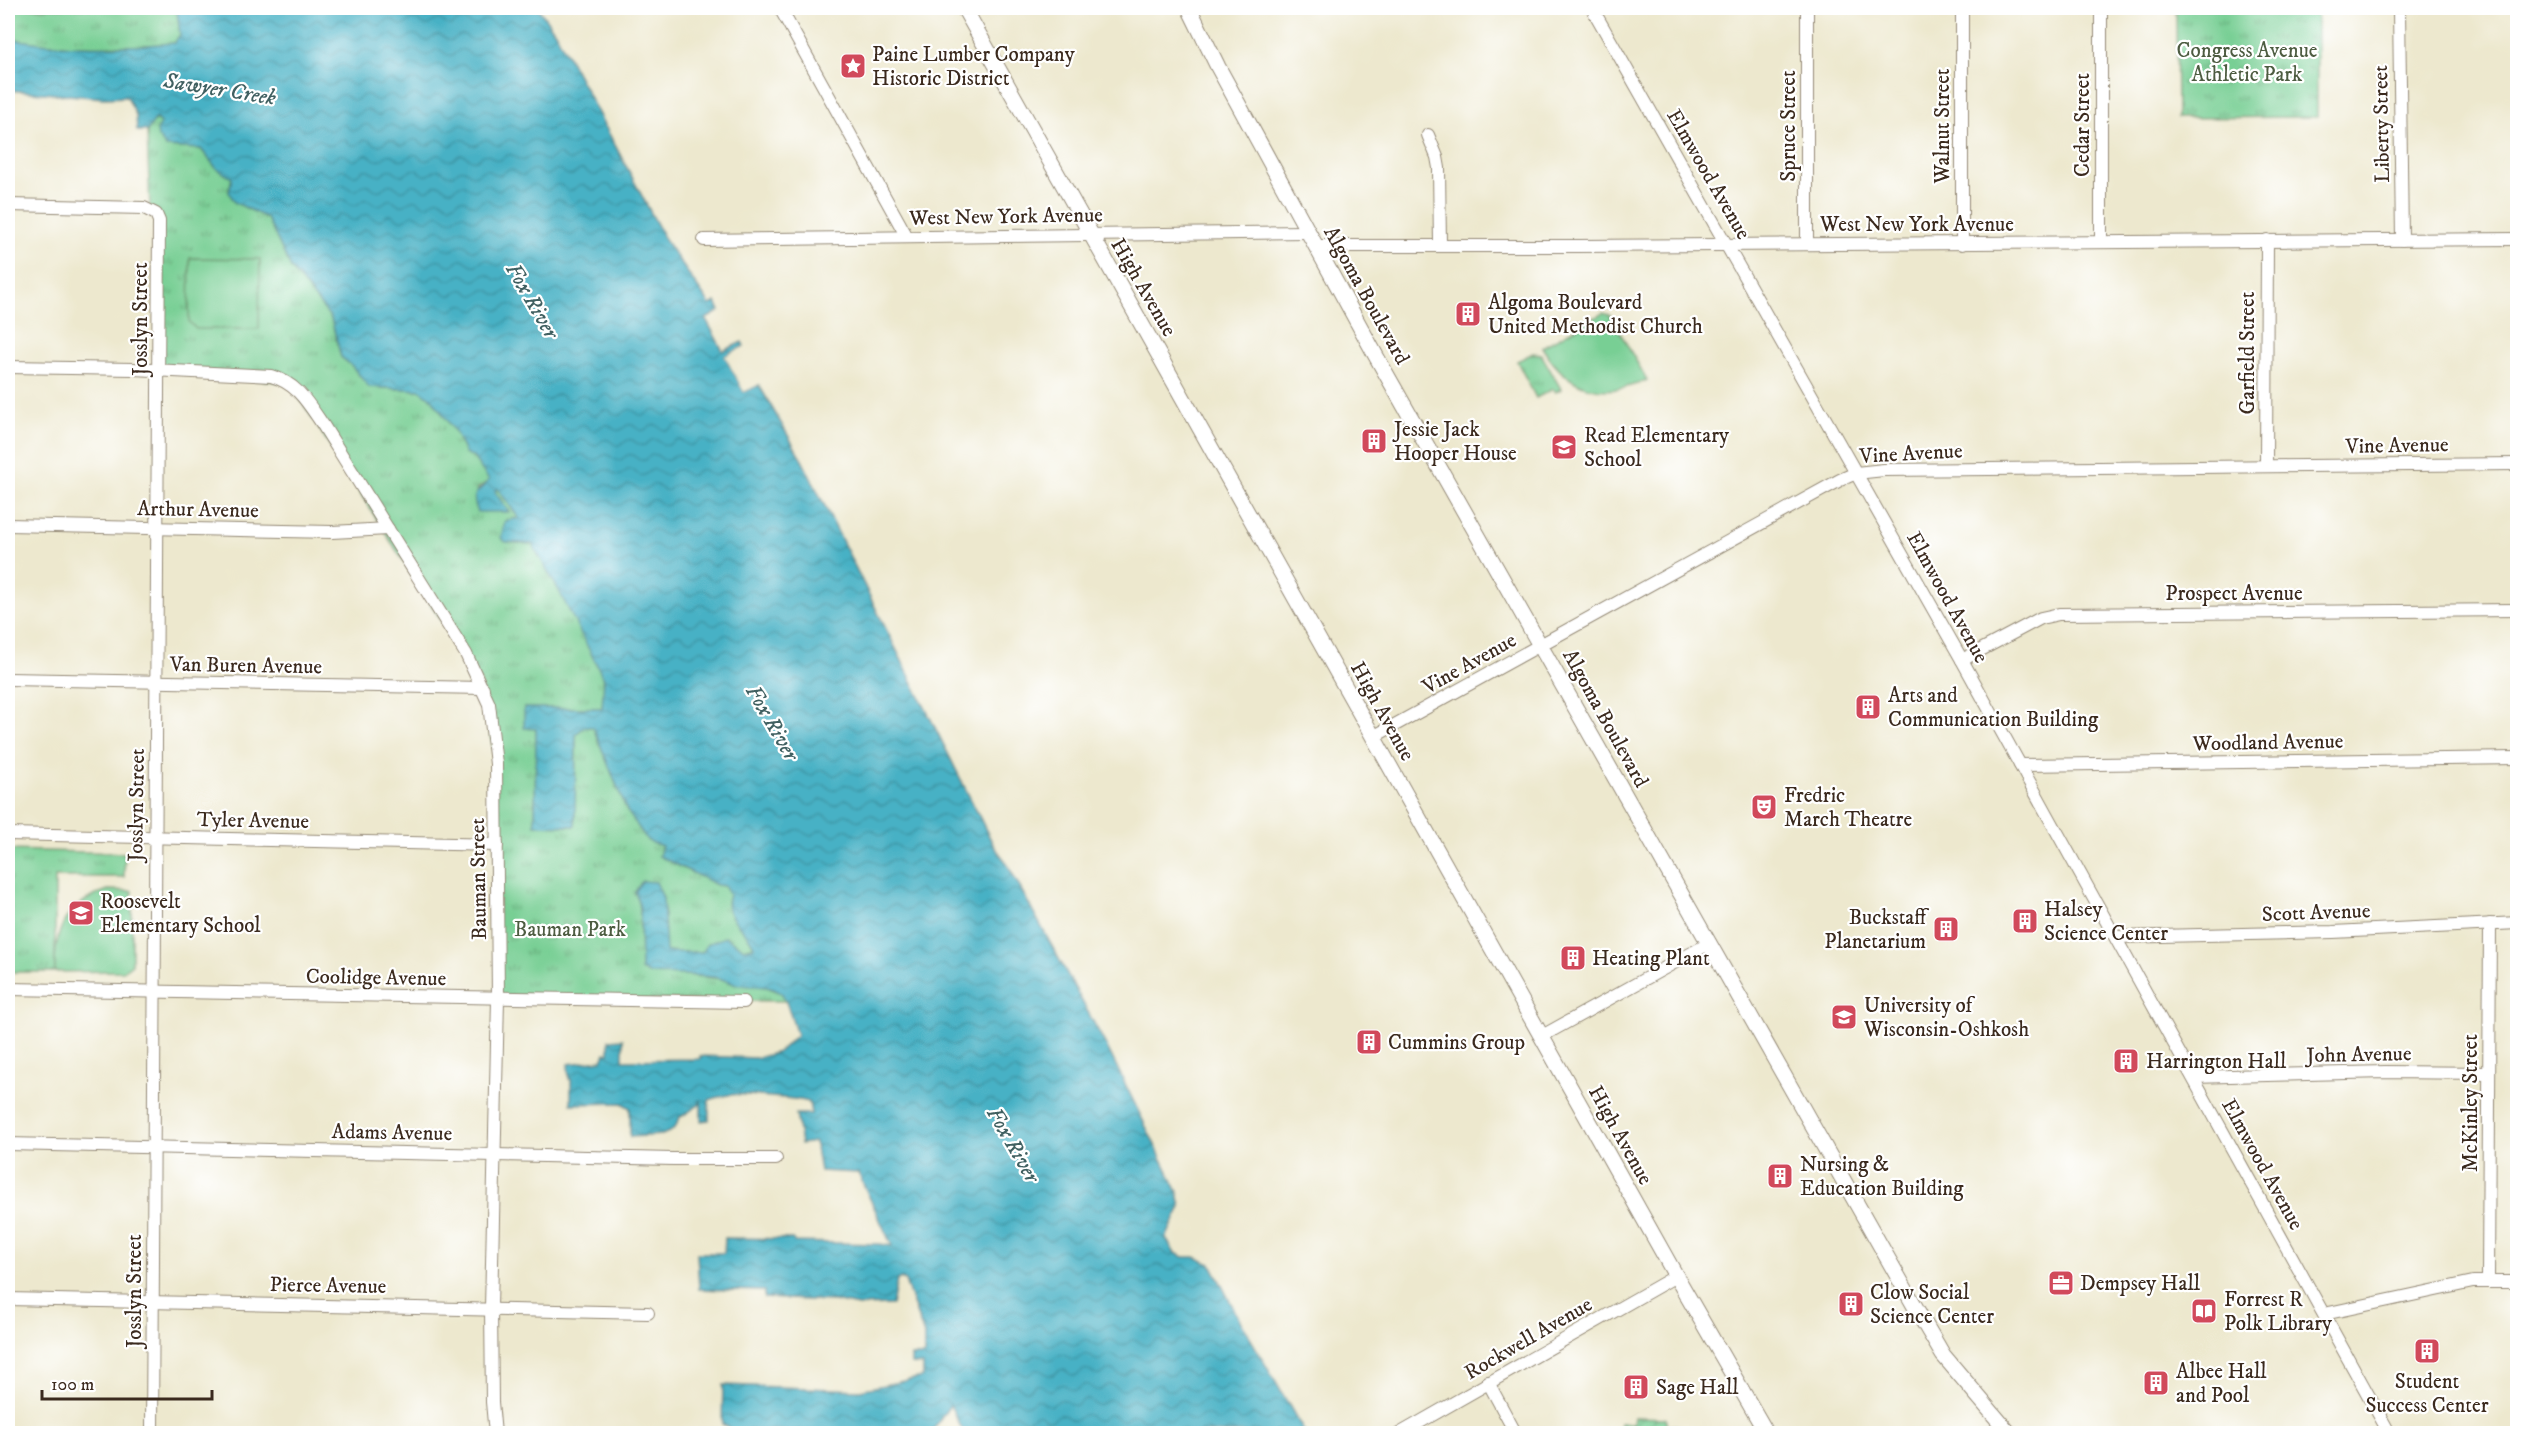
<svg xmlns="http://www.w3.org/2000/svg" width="2525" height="1441" viewBox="0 0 2525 1441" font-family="'IM FELL DW Pica',serif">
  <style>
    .park { fill: url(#park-tufts); stroke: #5a7c59; stroke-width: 1.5 }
    .garden { fill: url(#garden-furrows); stroke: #5a7c59; stroke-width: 1.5 }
    .pitch { fill: #78cf94; stroke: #5a7c59; stroke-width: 1.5 }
    .water { fill: url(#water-waves); stroke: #416e72; stroke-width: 1.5 }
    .pier { fill: #ede8ce }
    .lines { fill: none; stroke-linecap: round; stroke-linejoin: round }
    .minor-casing { stroke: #948976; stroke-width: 14 }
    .major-casing { stroke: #948976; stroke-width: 17 }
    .minor { stroke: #fff; stroke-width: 12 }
    .major { stroke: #fff; stroke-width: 15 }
    .labels { text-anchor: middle; stroke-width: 4.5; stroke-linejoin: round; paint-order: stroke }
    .park-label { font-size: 21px; fill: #4d5c41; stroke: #fff }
    .poi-label { font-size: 21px; fill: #3b2a1e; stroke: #fff; text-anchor: start }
    .street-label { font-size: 21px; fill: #3b2a1e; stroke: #fff }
    .water-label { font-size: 22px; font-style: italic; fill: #406061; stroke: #fff }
  </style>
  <defs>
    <pattern id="park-tufts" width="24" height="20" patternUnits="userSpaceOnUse" patternTransform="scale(1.5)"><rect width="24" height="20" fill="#78cf94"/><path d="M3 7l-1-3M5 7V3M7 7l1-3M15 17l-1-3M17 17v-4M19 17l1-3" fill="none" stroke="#64a878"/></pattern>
    <pattern id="garden-furrows" width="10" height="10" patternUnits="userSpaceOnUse" patternTransform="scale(1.5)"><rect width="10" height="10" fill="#78cf94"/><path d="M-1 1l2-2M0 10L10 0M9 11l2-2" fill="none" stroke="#64a878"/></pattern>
    <pattern id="water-waves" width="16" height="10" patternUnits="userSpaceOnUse" patternTransform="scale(1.5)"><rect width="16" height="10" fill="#47b1c5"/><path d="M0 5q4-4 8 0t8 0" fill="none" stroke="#3c909f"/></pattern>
  </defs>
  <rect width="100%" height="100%" fill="#fff"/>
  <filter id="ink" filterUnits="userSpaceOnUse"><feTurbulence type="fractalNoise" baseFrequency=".0167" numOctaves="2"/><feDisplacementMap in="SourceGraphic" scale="12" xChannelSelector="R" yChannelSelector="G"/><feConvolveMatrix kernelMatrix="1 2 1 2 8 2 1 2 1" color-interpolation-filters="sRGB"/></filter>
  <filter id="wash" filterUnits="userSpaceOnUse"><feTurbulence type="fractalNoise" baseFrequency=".008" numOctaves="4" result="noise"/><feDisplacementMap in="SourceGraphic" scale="24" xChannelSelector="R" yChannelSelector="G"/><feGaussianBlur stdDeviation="1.35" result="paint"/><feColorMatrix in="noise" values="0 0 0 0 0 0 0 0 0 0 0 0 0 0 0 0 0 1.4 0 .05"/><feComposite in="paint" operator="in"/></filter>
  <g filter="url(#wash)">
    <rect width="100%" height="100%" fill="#ede8ce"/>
    <g class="park">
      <path d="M8 8H173L177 11 180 35 175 43C118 48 63 49 8 38Z"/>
      <polygon points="2176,8 2317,8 2317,117 2177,118"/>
      <path d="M156 118 161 124 157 131 166 147 201 149 217 169 232 178 229 191 234 202 267 218 291 268 331 318 341 357 352 366 369 387 420 390 433 400 456 433 465 453 473 457 490 480 477 489 508 511 495 492 497 488 519 518 506 542 532 544 560 591 604 679 603 708H524L536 728 535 825 575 826 576 734 584 727H593L627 811 663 846 659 856 717 885 725 886 729 895C720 917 749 929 754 947L703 952H665L663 898 659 891 637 895 640 907 641 970 722 979 736 984 762 985 782 993 787 1001 498 999 496 764 481 683 290 383 159 370V221L150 210 147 131Z"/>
      <polygon points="1533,353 1541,354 1561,389 1556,392 1553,389 1536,398 1517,361"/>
      <polygon points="8,850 125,853 124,877 55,877 55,972 8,972"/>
    </g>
    <polygon class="garden" points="1634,1417 1666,1418 1666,1425 1679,1426 1679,1433 1620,1433 1620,1423 1633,1424"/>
    <g class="pitch">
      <polygon points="190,258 260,259 259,329 196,329 189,322"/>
      <path d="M1603 313 1610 315 1647 380C1601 400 1568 390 1542 347Z"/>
      <path d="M108 890 132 891V964L123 971 55 972C54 928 65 905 108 890Z"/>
    </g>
    <path class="water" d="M173 8H538L555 32 667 243 710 305 716 302 720 311 706 319 723 351 742 342 744 346 725 356 744 392 759 385 800 456 994 846 1006 862 1107 1047 1178 1192 1181 1207 1166 1238 1174 1252 1183 1257H1195L1211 1264 1237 1315 1305 1433H964L950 1405 931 1433 733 1430 722 1424 723 1385 860 1390 923 1377V1365L911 1364V1356H924V1335L905 1281 901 1278 897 1280 892 1305 858 1306 834 1301 764 1298V1291L699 1289 697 1253H724L725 1238 793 1239 794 1242 879 1244 892 1246 858 1173 820 1171 815 1142 801 1144 796 1114H811L809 1102C795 1098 785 1098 771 1097 745 1095 735 1091 709 1100V1120L701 1121V1100L699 1105 679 1118 676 1126 671 1131 662 1135 630 1137V1108L622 1103 571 1104V1079H569L568 1064 602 1060 605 1053H609V1040L623 1039V1060L700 1059V1056L757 1058 778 1052 797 1035C794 1027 786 996 781 993 767 983 751 988 736 984 729 983 724 979 718 978 695 974 672 975 648 974L641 970 640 907 635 892 642 881 656 882 663 898 666 952H703L707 944 725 937 745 949 754 947C749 929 720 918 729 895L725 886 717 885 659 856 662 846 648 841 627 811 593 727H584L576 734 575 826 535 825 536 729 524 728V708H602L604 679 559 591 532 544 506 542 501 538 505 521 519 518 497 488 495 492 509 512H478C469 491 479 493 489 480L473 457 465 453 456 433 433 400 420 390 369 387 352 366 341 357 331 318 291 268 267 218 234 202 229 192 232 178 217 169 201 149 166 147 158 137 157 131 161 124 156 118 147 131H137L136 115 127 97 104 98 8 90V38C63 49 118 48 174 43L180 35 177 11Z"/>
    <polygon class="pier" points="739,349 740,352 729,357 745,388 756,383 758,385 744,392 725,356"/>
  </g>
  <g filter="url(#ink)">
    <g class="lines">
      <g class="minor-casing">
        <g id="minor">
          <polyline points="780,8 907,237"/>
          <polyline points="1592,8 1962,660 2387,1429"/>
          <polyline points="1962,8 1962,244"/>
          <polyline points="2101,8 2101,242"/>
          <polyline points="2399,8 2402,240"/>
          <polyline points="1428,135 1437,157 1439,168 1440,245"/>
          <polyline points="8,205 144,208 156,214 159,221 152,1434"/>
          <polyline points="704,240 1308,232"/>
          <polyline points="1807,244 1807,8"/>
          <polyline points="1316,246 1578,246 2518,239"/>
          <path d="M8 367 133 369 271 376C297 383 308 403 323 425L466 654 489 704 496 764 498 999 491 1308 492 1402 495 1434"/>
          <polyline points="2266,466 2267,240"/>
          <polyline points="8,525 332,532 388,529"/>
          <polyline points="1962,660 2041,618 2059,614 2518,610"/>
          <polyline points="8,679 483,688"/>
          <polyline points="1373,737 1840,480 1856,473 1884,470 2518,464"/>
          <polyline points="2020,765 2518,758"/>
          <polyline points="8,834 497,845"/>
          <polyline points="2116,937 2333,932 2518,923"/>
          <polyline points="8,989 744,1002"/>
          <polyline points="1542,1036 1710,943"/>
          <polyline points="2193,1077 2385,1072 2489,1073"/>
          <polyline points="8,1144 673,1159 776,1159"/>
          <polyline points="2488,1282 2490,924"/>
          <polyline points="8,1299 648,1313"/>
          <polyline points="2324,1314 2473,1282 2518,1282"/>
          <polyline points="1488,1382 1516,1434"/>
          <polyline points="1399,1434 1676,1276"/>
        </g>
      </g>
      <g class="major-casing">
        <g id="major">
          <polyline points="964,8 1676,1276 1767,1434"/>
          <polyline points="1189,8 1218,67 1376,356 1926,1326 1943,1355 2010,1434"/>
        </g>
      </g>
      <use href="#minor" class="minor"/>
      <use href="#major" class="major"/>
    </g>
  </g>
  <defs>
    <g id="sight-square" transform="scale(1.35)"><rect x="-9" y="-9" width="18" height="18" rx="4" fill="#d1495b" stroke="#fff"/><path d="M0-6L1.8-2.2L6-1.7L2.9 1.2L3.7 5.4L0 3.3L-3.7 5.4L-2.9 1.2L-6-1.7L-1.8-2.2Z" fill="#fff"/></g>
    <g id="building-square" transform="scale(1.35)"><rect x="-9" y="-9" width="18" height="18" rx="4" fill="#d1495b" stroke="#fff"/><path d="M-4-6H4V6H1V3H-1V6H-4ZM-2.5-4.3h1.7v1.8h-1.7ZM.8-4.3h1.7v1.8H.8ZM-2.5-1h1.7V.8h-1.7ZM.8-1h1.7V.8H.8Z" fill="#fff"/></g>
    <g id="school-square" transform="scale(1.35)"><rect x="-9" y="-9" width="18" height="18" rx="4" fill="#d1495b" stroke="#fff"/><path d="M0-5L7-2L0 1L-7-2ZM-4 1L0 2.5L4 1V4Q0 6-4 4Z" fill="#fff"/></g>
    <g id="theatre-square" transform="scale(1.35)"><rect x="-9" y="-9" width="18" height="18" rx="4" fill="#d1495b" stroke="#fff"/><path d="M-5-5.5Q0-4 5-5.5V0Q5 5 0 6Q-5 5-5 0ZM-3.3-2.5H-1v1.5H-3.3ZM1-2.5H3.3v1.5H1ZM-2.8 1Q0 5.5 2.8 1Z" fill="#fff"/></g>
    <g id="university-square" transform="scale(1.35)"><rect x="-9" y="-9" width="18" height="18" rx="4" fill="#d1495b" stroke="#fff"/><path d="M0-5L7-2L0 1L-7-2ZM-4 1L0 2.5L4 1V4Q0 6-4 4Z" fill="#fff"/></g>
    <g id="office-square" transform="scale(1.35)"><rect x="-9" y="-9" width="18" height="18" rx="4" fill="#d1495b" stroke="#fff"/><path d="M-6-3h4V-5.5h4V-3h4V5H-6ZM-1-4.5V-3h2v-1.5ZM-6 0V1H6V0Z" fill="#fff"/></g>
    <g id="library-square" transform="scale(1.35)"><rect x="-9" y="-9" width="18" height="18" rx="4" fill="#d1495b" stroke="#fff"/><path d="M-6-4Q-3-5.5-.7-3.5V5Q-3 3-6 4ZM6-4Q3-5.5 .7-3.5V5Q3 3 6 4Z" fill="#fff"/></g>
  </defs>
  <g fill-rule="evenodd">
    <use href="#sight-square" x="853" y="66"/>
    <use href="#building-square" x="1468" y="314"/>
    <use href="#building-square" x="1374" y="441"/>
    <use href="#school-square" x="1564" y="447"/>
    <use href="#building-square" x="1868" y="707"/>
    <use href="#theatre-square" x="1764" y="807"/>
    <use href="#school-square" x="81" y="913"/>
    <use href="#building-square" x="2025" y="921"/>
    <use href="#building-square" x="1946" y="929"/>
    <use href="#building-square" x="1573" y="958"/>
    <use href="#university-square" x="1844" y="1017"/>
    <use href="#building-square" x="1369" y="1042"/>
    <use href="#building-square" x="2126" y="1061"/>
    <use href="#building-square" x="1780" y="1176"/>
    <use href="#office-square" x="2061" y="1283"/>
    <use href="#building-square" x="1851" y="1304"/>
    <use href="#library-square" x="2204" y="1311"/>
    <use href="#building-square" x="2427" y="1351"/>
    <use href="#building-square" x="2156" y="1383"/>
    <use href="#building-square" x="1636" y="1387"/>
  </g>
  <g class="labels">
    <g class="park-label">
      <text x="2247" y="57">Congress Avenue<tspan x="2247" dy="24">Athletic Park</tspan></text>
      <text x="570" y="936">Bauman Park</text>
    </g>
    <g class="poi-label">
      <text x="872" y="61">Paine Lumber Company<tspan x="872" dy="24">Historic District</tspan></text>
      <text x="1488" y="309">Algoma Boulevard<tspan x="1488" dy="24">United Methodist Church</tspan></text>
      <text x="1394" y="436">Jessie Jack<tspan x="1394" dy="24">Hooper House</tspan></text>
      <text x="1584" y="442">Read Elementary<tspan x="1584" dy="24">School</tspan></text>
      <text x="1888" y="702">Arts and<tspan x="1888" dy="24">Communication Building</tspan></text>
      <text x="1784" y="802">Fredric<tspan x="1784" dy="24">March Theatre</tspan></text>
      <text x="100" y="908">Roosevelt<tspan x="100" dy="24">Elementary School</tspan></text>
      <text x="2044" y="916">Halsey<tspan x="2044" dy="24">Science Center</tspan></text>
      <text x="1926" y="924" text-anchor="end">Buckstaff<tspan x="1926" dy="24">Planetarium</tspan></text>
      <text x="1592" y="965">Heating Plant</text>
      <text x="1864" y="1012">University of<tspan x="1864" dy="24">Wisconsin-Oshkosh</tspan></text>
      <text x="1388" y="1049">Cummins Group</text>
      <text x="2146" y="1068">Harrington Hall</text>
      <text x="1800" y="1171">Nursing &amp;<tspan x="1800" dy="24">Education Building</tspan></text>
      <text x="2080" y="1290">Dempsey Hall</text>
      <text x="1870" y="1299">Clow Social<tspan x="1870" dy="24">Science Center</tspan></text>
      <text x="2224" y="1306">Forrest R<tspan x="2224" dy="24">Polk Library</tspan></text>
      <text x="2176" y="1378">Albee Hall<tspan x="2176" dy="24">and Pool</tspan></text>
      <text x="2427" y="1388" text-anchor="middle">Student<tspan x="2427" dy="24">Success Center</tspan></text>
      <text x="1656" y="1394">Sage Hall</text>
    </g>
    <g class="street-label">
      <text transform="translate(2381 124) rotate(-91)" y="7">Liberty Street</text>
      <text transform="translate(2082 125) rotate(-90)" y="7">Cedar Street</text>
      <text transform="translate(1788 126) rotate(-90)" y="7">Spruce Street</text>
      <text transform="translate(1942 126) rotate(-90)" y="7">Walnut Street</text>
      <text transform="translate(1709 174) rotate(60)" y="7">Elmwood Avenue</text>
      <text transform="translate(1006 216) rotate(-1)" y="7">West New York Avenue</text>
      <text x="1917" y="231">West New York Avenue</text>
      <text transform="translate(1144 287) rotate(60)" y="7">High Avenue</text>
      <text transform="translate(1367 295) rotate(61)" y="7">Algoma Boulevard</text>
      <text transform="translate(140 319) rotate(-90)" y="7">Josslyn Street</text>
      <text transform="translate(2247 353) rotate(-90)" y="7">Garfield Street</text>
      <text transform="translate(2397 445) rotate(-1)" y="7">Vine Avenue</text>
      <text transform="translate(1911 453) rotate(-3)" y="7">Vine Avenue</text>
      <text transform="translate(198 509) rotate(1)" y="7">Arthur Avenue</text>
      <text x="2234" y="600">Prospect Avenue</text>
      <text transform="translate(1948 597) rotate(61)" y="7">Elmwood Avenue</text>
      <text transform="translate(1469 663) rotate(-29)" y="7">Vine Avenue</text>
      <text transform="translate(246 665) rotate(1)" y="7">Van Buren Avenue</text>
      <text transform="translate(1383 711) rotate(61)" y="7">High Avenue</text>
      <text transform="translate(1606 718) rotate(61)" y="7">Algoma Boulevard</text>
      <text transform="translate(2268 742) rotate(-1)" y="7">Woodland Avenue</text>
      <text transform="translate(136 805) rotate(-89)" y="7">Josslyn Street</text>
      <text transform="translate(253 820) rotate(1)" y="7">Tyler Avenue</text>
      <text transform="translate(478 879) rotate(-91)" y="7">Bauman Street</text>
      <text transform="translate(2316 912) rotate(-2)" y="7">Scott Avenue</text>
      <text transform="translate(376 977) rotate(1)" y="7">Coolidge Avenue</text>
      <text transform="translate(2359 1054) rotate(-1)" y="7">John Avenue</text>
      <text transform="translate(2470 1103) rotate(-90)" y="7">McKinley Street</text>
      <text transform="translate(392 1132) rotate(1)" y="7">Adams Avenue</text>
      <text transform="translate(1621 1135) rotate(61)" y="7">High Avenue</text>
      <text transform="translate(2263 1164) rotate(61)" y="7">Elmwood Avenue</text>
      <text transform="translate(328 1285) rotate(1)" y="7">Pierce Avenue</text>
      <text transform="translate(134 1291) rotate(-90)" y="7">Josslyn Street</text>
      <text transform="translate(1528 1338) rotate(-30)" y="7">Rockwell Avenue</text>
    </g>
    <g class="water-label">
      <text transform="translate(220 88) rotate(9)" y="8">Sawyer Creek</text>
      <text transform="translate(533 300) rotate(60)" y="8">Fox River</text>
      <text transform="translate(773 722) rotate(60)" y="8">Fox River</text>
      <text transform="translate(1014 1144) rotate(60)" y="8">Fox River</text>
    </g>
  </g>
  <rect width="2525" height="1441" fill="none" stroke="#fff" stroke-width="30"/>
  <path d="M42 1390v9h170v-9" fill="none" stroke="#3b2a1e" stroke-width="3"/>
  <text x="51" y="1390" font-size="18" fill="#3b2a1e" stroke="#ffffff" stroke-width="4.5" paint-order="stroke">100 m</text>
</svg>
